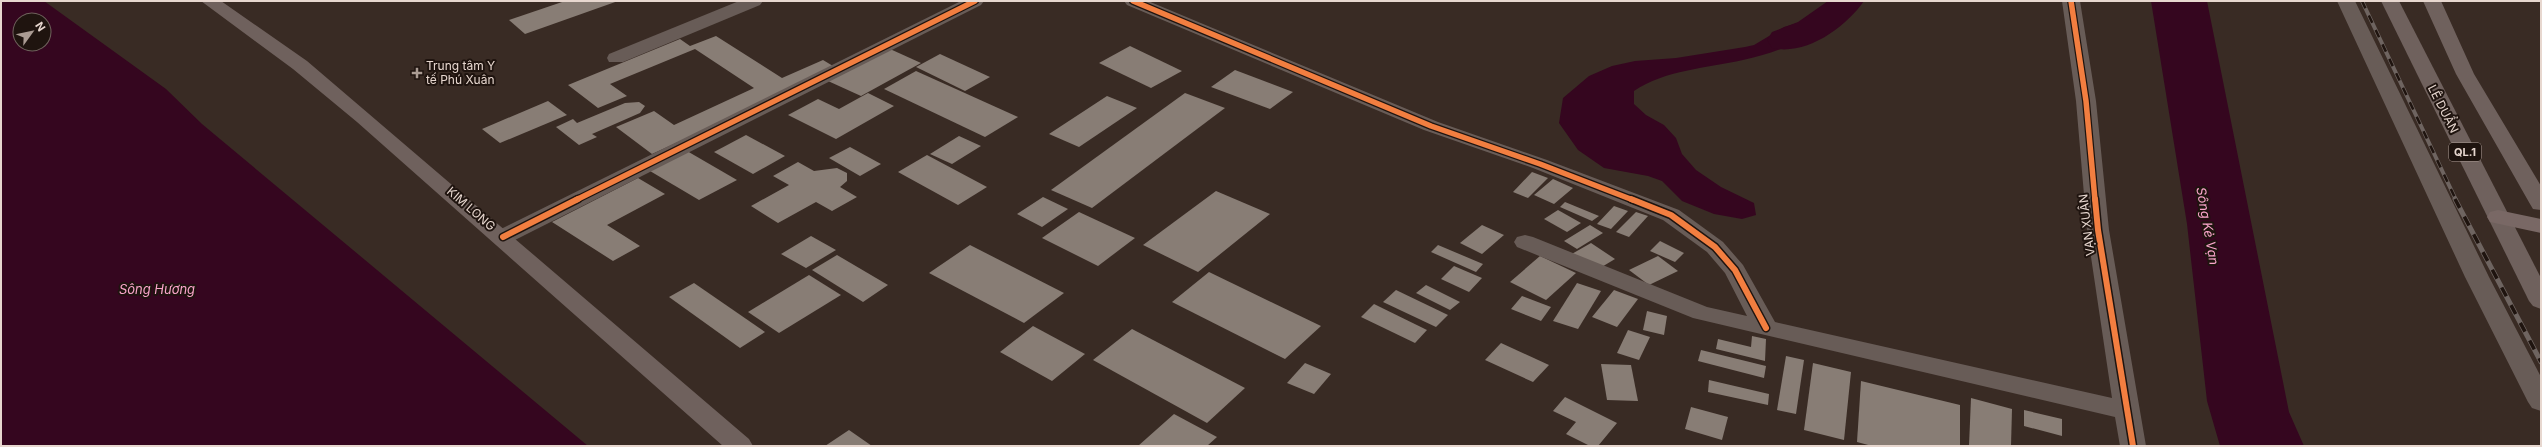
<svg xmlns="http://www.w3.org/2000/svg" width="2542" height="447" viewBox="0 0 2542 447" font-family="Inter,sans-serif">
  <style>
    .water { fill: #35061f; fill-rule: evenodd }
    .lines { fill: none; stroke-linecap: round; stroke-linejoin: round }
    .river { fill: #35061f; fill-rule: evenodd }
    .building { fill: #887d75 }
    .minor { fill: #685c57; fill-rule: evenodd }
    .major { fill: #6f615d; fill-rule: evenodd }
    .highway { fill: #796865; fill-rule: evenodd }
    .rail-far1-casing { stroke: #6e6460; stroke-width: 4 }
    .rail-casing { stroke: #6e6460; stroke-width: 5 }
    .rail-far1 { stroke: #1f140f; stroke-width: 2.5; stroke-dasharray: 8; stroke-linecap: butt }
    .rail { stroke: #1f140f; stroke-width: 3.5; stroke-dasharray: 10; stroke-linecap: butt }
    .cycleway-far1-casing { stroke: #1f140f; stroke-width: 8 }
    .cycleway-casing { stroke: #1f140f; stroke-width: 9 }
    .cycleway-far1 { stroke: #f27e40; stroke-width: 5.5 }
    .cycleway { stroke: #f27e40; stroke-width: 6 }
    .poi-dot { fill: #aa9b93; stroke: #1f140f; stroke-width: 1.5 }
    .labels { text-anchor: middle; stroke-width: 4; stroke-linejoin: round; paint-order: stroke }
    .shield { fill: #1f140f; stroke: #ab9c95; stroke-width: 1 }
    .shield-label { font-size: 11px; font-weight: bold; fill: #e7d7cf }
    .poi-label { font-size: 12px; fill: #e7d7cf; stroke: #1f140f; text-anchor: start }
    .street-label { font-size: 12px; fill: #e7d7cf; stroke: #1f140f }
    .water-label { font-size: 13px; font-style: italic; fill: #faa5cb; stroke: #1f140f }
  </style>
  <rect width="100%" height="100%" fill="#392b24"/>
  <g class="water">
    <path d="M1 1H44L166 89 202 124 588 446H1ZM20 20H44V44H20Z"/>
    <polygon points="2151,1 2207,1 2289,412 2304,446 2220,446 2207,401 2187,224"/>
    <path d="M1838 11 1834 25C1824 34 1811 38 1798 42 1780 50 1762 56 1743 60 1707 68 1665 70 1634 91V104L1646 115 1664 125 1676 138 1682 154 1696 170 1721 187 1754 203 1756 215 1742 219 1714 214 1682 201 1662 181 1648 176 1604 168 1578 150 1559 123 1563 98 1589 76 1612 66 1635 61 1676 58 1745 47 1754 45 1784 27Z"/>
  </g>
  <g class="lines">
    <path class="river" d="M1828 1H1864C1845 28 1806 56 1772 48L1767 40 1772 32 1798 22Z"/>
  </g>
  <g class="building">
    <polygon points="565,1 618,1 525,34 509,20"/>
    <polygon points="716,36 782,78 823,60 838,69 652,154 616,127 654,111 674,125 754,88 695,49 610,84 627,96 598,108 568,85 680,39 690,46"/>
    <polygon points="1130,46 1182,71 1151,88 1099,63"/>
    <polygon points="890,49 921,63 861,96 828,81"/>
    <polygon points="940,54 990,77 965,91 916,67"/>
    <polygon points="1235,70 1293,92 1270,109 1211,87"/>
    <polygon points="916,71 1018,117 985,137 884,89"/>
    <polygon points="868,93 894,106 836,139 788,115 818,99 839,109"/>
    <polygon points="1185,93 1225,108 1092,208 1051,190"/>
    <polygon points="1107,96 1137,108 1079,147 1049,134"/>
    <polygon points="548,101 567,115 500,143 482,129"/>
    <polygon points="639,102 645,106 640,113 592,134 597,137 579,145 556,127 573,119 577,123 625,103"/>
    <polygon points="746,135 785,156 753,174 714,152"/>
    <polygon points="959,136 981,146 952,164 930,154"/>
    <polygon points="850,147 881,164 860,176 829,158"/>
    <polygon points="687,151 737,180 699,200 650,171"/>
    <polygon points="927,155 987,187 958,205 898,172"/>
    <polygon points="798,162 814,171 837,168 847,173 847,181 840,187 857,197 832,211 816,202 778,223 751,206 789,185 773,176"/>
    <polygon points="1532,172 1548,178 1528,198 1513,192"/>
    <polygon points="638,178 665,194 607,225 640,246 613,261 552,222"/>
    <polygon points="1553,179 1573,188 1554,204 1534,195"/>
    <polygon points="1216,191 1270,214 1198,272 1143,245"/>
    <polygon points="1043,197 1068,209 1042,227 1017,214"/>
    <polygon points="1565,202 1599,216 1592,221 1560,207"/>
    <polygon points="1614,206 1628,211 1611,229 1597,224"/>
    <polygon points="1558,210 1581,223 1567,232 1544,219"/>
    <polygon points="1079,212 1135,238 1098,266 1042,238"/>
    <polygon points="1636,212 1648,216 1629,237 1616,232"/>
    <polygon points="1482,225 1504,235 1482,254 1460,243"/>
    <polygon points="1590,225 1603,233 1577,249 1564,241"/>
    <polygon points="811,236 836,250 806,268 781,254"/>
    <polygon points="1660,241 1684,253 1675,262 1650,251"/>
    <polygon points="1591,243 1615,259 1595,271 1570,255"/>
    <polygon points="970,245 1064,293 1024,323 929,273"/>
    <polygon points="1438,245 1483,264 1476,272 1431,252"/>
    <polygon points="837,255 888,285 863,302 812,270"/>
    <polygon points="1540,256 1576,273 1546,300 1510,282"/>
    <polygon points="1658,256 1678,271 1649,285 1629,270"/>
    <polygon points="1454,266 1482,278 1469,292 1441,279"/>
    <polygon points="1209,272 1321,326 1285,359 1172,302"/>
    <polygon points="809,275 841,295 779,333 748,312"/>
    <polygon points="694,283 765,332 740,348 669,297"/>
    <polygon points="1577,283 1601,291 1578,329 1553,321"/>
    <polygon points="1426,285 1460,302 1450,310 1416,293"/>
    <polygon points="1396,290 1448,315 1436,327 1383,302"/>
    <polygon points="1614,290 1638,299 1617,327 1592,317"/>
    <polygon points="1522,296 1551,307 1541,321 1511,309"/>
    <polygon points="1374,304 1427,330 1415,343 1361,317"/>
    <polygon points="1647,311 1667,316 1664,335 1643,330"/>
    <polygon points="1033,326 1085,354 1052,381 1000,352"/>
    <polygon points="1132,329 1245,388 1207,423 1093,360"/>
    <polygon points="1628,330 1650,337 1639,360 1617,353"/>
    <polygon points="1752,336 1766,339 1765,361 1716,349 1718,339 1751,347"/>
    <polygon points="1501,343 1549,365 1533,382 1485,360"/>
    <polygon points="1701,350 1766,366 1764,378 1698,361"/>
    <polygon points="1786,356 1804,360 1796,414 1777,410"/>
    <polygon points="1305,363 1331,374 1314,394 1287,383"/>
    <polygon points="1813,363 1851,372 1844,440 1804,430"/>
    <polygon points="1601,364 1631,365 1638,401 1607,400"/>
    <polygon points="1709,380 1769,394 1768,405 1708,392"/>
    <polygon points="1861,381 1960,405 1960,446 1872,446 1857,442"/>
    <polygon points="1565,397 1617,423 1598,446 1590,446 1566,434 1576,422 1553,411"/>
    <polygon points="1971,398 2012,409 2011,446 1969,446"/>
    <polygon points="1691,407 1728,417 1722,440 1685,429"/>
    <polygon points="2024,410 2062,419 2062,436 2024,426"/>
    <polygon points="1174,414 1217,437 1207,446 1138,446"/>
    <polygon points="849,430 872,446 825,446"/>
  </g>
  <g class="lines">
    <g class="minor">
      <polygon points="739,1 763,1 760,5 623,62 609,62 607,58 609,54"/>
      <polygon points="961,1 984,1 981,5 511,242 503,244 495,242 492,237 495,232"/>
      <polygon points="1124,1 1148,1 1438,122 1547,160 1679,210 1723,242 1743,265 1775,322 2112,398 2087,230 2076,101 2062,1 2080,1 2096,101 2109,230 2146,446 2120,446 2115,417 1693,318 1517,247 1514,242 1517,237 1525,235 1533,237 1707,307 1747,316 1725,273 1707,252 1663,220 1533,168 1424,130 1127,5"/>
      <polygon points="2337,1 2355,1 2489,277 2541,377 2541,411 2532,408 2528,402 2465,277"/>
    </g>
    <g class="major">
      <polygon points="201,1 221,1 307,61 749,439 753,446 723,446 357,122 293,69"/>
      <polygon points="2381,1 2399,1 2541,278 2541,309 2533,306 2529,301"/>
      <polygon points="2423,1 2441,1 2474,74 2541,186 2541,210 2533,209 2530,204 2456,74"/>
    </g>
    <polygon class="highway" points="2498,210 2541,219 2541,233 2490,222 2487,217 2490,212"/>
    <g class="rail-far1-casing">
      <polyline id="rail-far1" points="2362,1 2456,200"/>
    </g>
    <g class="rail-casing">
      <polyline id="rail" points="2455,199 2541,362"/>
    </g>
    <use href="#rail-far1" class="rail-far1"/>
    <use href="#rail" class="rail"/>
    <g class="cycleway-far1-casing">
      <g id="cycleway-far1">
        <polyline points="1133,1 1431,126 1540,164 1633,200"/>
        <polyline points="2071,1 2086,101 2095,200"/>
        <polyline points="576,200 975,1"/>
      </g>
    </g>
    <g class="cycleway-casing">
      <g id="cycleway">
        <polyline points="1631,199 1671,215 1715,247 1735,270 1766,328"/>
        <polyline points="2095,199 2098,230 2133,446"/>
        <polyline points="503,237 578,199"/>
      </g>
    </g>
    <use href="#cycleway-far1" class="cycleway-far1"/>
    <use href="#cycleway" class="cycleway"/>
  </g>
  <path class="poi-dot" d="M415 67h4v4h4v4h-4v4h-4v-4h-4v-4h4z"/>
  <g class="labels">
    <rect class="shield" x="2449" y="143" width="32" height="18" rx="3"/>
    <g class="shield-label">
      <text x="2465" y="156">QL.1</text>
    </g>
    <g class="poi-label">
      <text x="426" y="70">Trung tâm Y<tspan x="426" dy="14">tế Phú Xuân</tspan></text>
    </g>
    <g class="street-label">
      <text transform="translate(2443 109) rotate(63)" y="4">LÊ DUẨN</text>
      <text transform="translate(471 209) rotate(41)" y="4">KIM LONG</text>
      <text transform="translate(2087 225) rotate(-97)" y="4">VẠN XUÂN</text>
    </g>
    <g class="water-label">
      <text transform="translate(2208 226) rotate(80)" y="5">Sông Kẻ Vạn</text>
      <text x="157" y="294">Sông Hương</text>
    </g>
  </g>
  <rect width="2542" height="447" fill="none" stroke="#e7d7cf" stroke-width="4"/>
  <g transform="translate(32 32) rotate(57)"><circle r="19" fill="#1f140f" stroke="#6f625c"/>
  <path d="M0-3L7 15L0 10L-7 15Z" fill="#aa9b93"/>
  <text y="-6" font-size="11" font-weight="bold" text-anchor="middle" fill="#e7d7cf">N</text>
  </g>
</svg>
